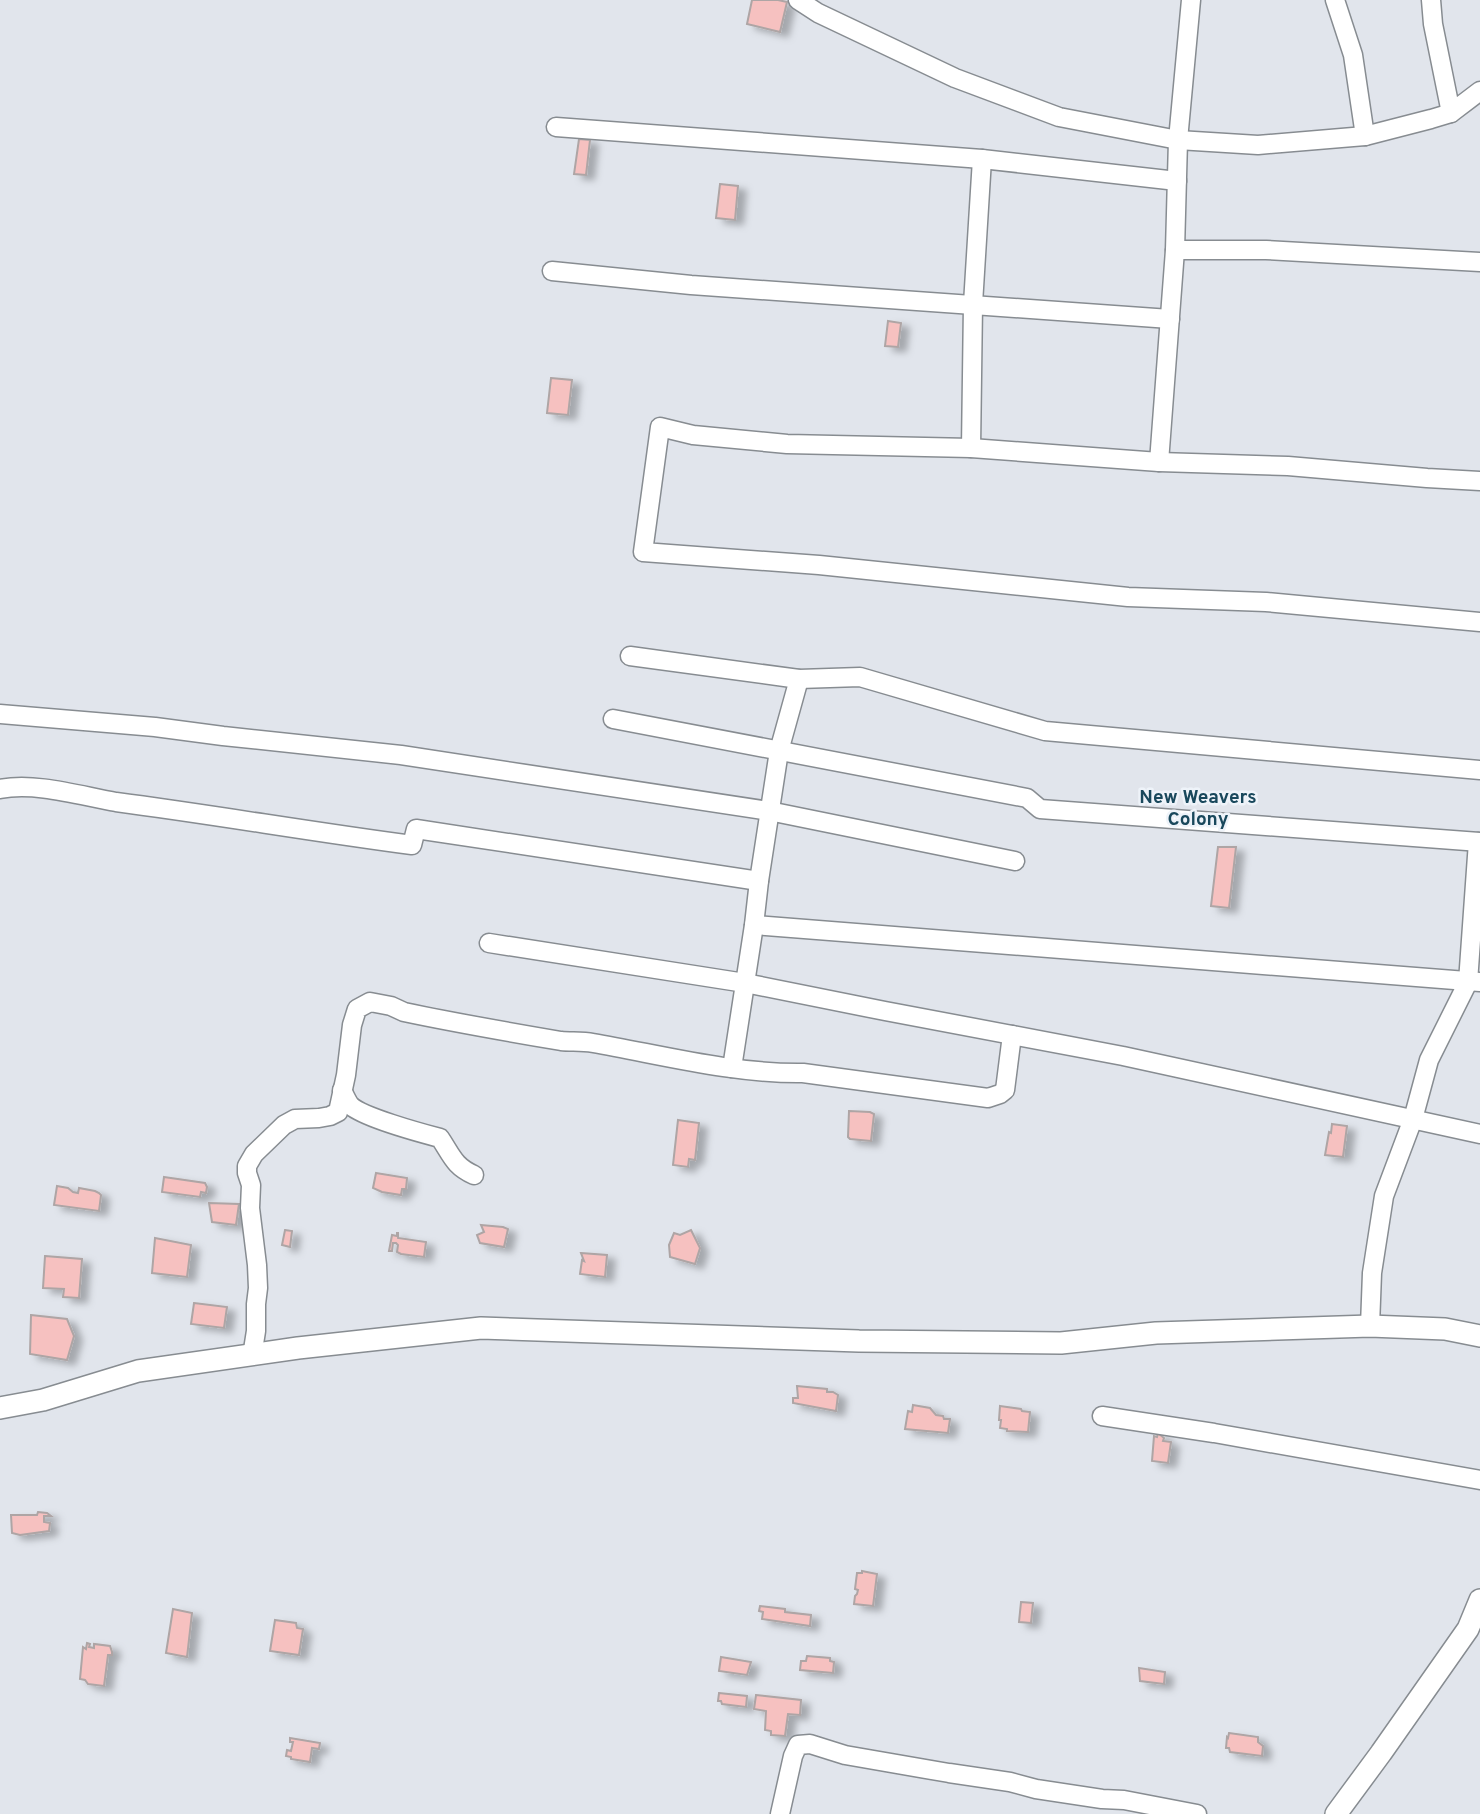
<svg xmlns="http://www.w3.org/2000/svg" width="1480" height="1814" viewBox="0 0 1480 1814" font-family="Overpass,sans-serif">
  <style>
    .building { fill: #f6c1c0; stroke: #aea5a5; stroke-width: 2; filter: url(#shadow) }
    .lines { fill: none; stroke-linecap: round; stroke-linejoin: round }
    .minor-casing { stroke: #878c91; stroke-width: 21 }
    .major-casing { stroke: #878c91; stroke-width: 24 }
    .minor { stroke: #fff; stroke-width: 18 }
    .major { stroke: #fff; stroke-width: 21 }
    .labels { text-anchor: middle; stroke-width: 5; stroke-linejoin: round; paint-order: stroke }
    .neighbourhood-label { font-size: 19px; font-weight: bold; fill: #19485c; stroke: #eef3f9 }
  </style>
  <defs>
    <filter id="shadow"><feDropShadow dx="8" dy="4.5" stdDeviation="3.5" flood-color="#0004"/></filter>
  </defs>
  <rect width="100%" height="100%" fill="#e1e5ec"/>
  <g class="building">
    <polygon points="752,0 778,0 787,2 780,32 747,24"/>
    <polygon points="579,139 590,140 586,175 574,174"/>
    <polygon points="720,184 738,186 735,220 716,218"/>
    <polygon points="888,321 901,323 898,347 885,346"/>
    <polygon points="551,378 572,380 568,415 547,413"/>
    <polygon points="1218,847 1236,847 1229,908 1211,906"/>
    <polygon points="849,1111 870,1112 874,1114 871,1141 850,1139 848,1137"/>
    <polygon points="678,1120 699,1123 695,1160 689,1159 688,1167 673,1165"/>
    <polygon points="1332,1124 1347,1126 1343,1157 1325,1155 1329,1132 1331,1133"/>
    <polygon points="376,1173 407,1178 406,1189 402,1189 401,1195 382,1192 373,1188"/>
    <polygon points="164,1177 205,1183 207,1187 206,1193 201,1192 200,1197 162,1192"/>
    <polygon points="57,1186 68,1188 73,1192 78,1193 79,1188 95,1191 99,1193 101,1195 99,1211 54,1205"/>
    <polygon points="209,1203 239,1204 236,1225 212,1222"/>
    <polygon points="481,1225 503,1227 508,1229 504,1247 480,1243 477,1235 484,1232"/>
    <polygon points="285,1230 292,1231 290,1247 282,1245"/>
    <polygon points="691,1230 700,1248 695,1264 670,1257 669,1245 674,1233 680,1235"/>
    <polygon points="397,1233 398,1233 398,1238 426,1242 424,1257 401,1254 397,1252 398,1245 396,1243 393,1243 392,1251 389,1251 392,1235 397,1236"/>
    <polygon points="155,1238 191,1245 187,1277 152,1273"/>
    <polygon points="581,1253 607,1255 605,1277 580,1274 582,1260 584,1261"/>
    <polygon points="45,1256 82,1259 79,1298 63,1297 64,1289 43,1288"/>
    <polygon points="194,1303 227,1307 224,1328 191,1324"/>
    <polygon points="31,1315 67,1319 74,1336 67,1360 30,1354"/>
    <polygon points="797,1386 827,1389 827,1392 833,1392 838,1395 836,1411 793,1403 793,1398 798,1398"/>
    <polygon points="913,1405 930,1408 936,1415 943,1416 944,1419 950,1419 948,1433 905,1429 908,1411 912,1412"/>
    <polygon points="1000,1406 1021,1409 1022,1411 1030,1412 1028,1432 1007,1431 1007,1429 1000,1428 1001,1420 999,1420"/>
    <polygon points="1158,1433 1164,1438 1163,1441 1171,1442 1168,1463 1152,1461 1154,1436 1157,1437"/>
    <polygon points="38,1512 47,1513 51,1516 44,1516 44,1522 50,1523 49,1531 20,1535 12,1533 11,1515 37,1515"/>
    <polygon points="862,1571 877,1574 873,1606 854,1604 855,1596 857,1594 858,1590 855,1589 857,1573 862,1573"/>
    <polygon points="1021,1602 1033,1603 1031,1623 1019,1622"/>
    <polygon points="760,1606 785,1609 785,1612 811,1615 810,1626 762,1619 763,1612 759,1611"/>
    <polygon points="173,1609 192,1613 187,1657 166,1653"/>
    <polygon points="275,1620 296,1623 297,1628 303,1629 299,1655 270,1651"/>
    <polygon points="87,1643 90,1644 89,1647 94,1648 94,1644 110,1646 112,1652 112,1655 108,1655 104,1686 88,1684 85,1680 80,1679 83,1647 86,1649"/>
    <polygon points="807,1656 830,1658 830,1661 834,1662 833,1673 800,1670 801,1661 806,1661"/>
    <polygon points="721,1657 751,1662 747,1675 719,1671"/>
    <polygon points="1139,1668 1165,1672 1164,1684 1140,1681"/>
    <polygon points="719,1693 747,1696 746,1707 722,1704 721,1701 718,1701"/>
    <polygon points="756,1695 801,1700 800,1715 788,1714 785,1736 771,1735 771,1731 765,1730 766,1711 754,1709"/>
    <polygon points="1229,1733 1258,1737 1258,1742 1263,1746 1262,1756 1230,1752 1229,1748 1226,1748 1227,1737 1228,1738"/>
    <polygon points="290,1738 320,1743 319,1749 312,1748 310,1762 291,1759 291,1757 286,1756 287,1750 291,1751 293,1742 290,1742"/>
  </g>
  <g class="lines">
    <g class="minor-casing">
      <g id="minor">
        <polyline points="798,0 818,13 955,78 1059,117 1178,140 1258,145 1365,136 1431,119 1451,113 1480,91"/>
        <polyline points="1335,0 1353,55 1365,136"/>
        <polyline points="1431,0 1433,24 1451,113"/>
        <polyline points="556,127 982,159 1177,181"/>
        <polyline points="1175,250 1178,140 1191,0"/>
        <polyline points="552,271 691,285 1170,319"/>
        <polyline points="971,448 973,304 982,159"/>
        <polyline points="1159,462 1175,250 1266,250 1480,262"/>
        <polyline points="1480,481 1427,478 1288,466 1159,462 971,448 787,444 693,435 660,427 643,552 819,565 1128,597 1266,602 1480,622"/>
        <polyline points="630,656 799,679 860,677 1045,731 1480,770"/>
        <polyline points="0,714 155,727 223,736 401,755 769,811 1015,861"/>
        <polyline points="613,719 1027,798 1040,809 1480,842"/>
        <path d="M0 789C36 782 81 796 116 802 215 815 313 832 412 845L416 829 759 881"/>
        <polyline points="754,925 1480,982"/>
        <polyline points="489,943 745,983 885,1011 1123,1056 1480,1134"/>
        <polyline points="732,1068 754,925 759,881 779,751 799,679"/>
        <path d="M342 1090C344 1094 347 1101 350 1105 362 1117 421 1133 440 1138 452 1156 454 1166 474 1175"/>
        <polyline points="1370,1326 1372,1273 1384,1196 1413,1119 1429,1060 1468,982 1478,842"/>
        <path d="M248 1356 253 1350 256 1331V1304L258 1288 257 1265 250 1208 251 1185 247 1173V1166L254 1154 284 1125 295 1119 319 1118 330 1116 338 1112 346 1075 352 1025 357 1009 370 1002 391 1006 404 1012C456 1023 508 1032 561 1041 571 1042 582 1041 593 1043 662 1055 733 1074 803 1073L988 1098 1000 1094 1005 1090 1012 1035"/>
        <polyline points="1102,1416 1214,1433 1480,1480"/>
        <polyline points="780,1814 793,1756 798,1745 810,1744 845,1755 949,1773 1010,1782 1036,1789 1102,1799 1124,1800 1197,1814"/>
      </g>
    </g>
    <g class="major-casing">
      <g id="major">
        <polyline points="0,1408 43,1400 138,1371 298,1348 481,1328 859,1341 1061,1343 1156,1333 1370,1326 1445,1329 1480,1336"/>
        <polyline points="1336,1814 1381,1753 1468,1629 1480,1600"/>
      </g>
    </g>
    <use href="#minor" class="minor"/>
    <use href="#major" class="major"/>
  </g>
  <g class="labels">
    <g class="neighbourhood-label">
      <text x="1198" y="803">New Weavers<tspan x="1198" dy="22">Colony</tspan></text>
    </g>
  </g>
</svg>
